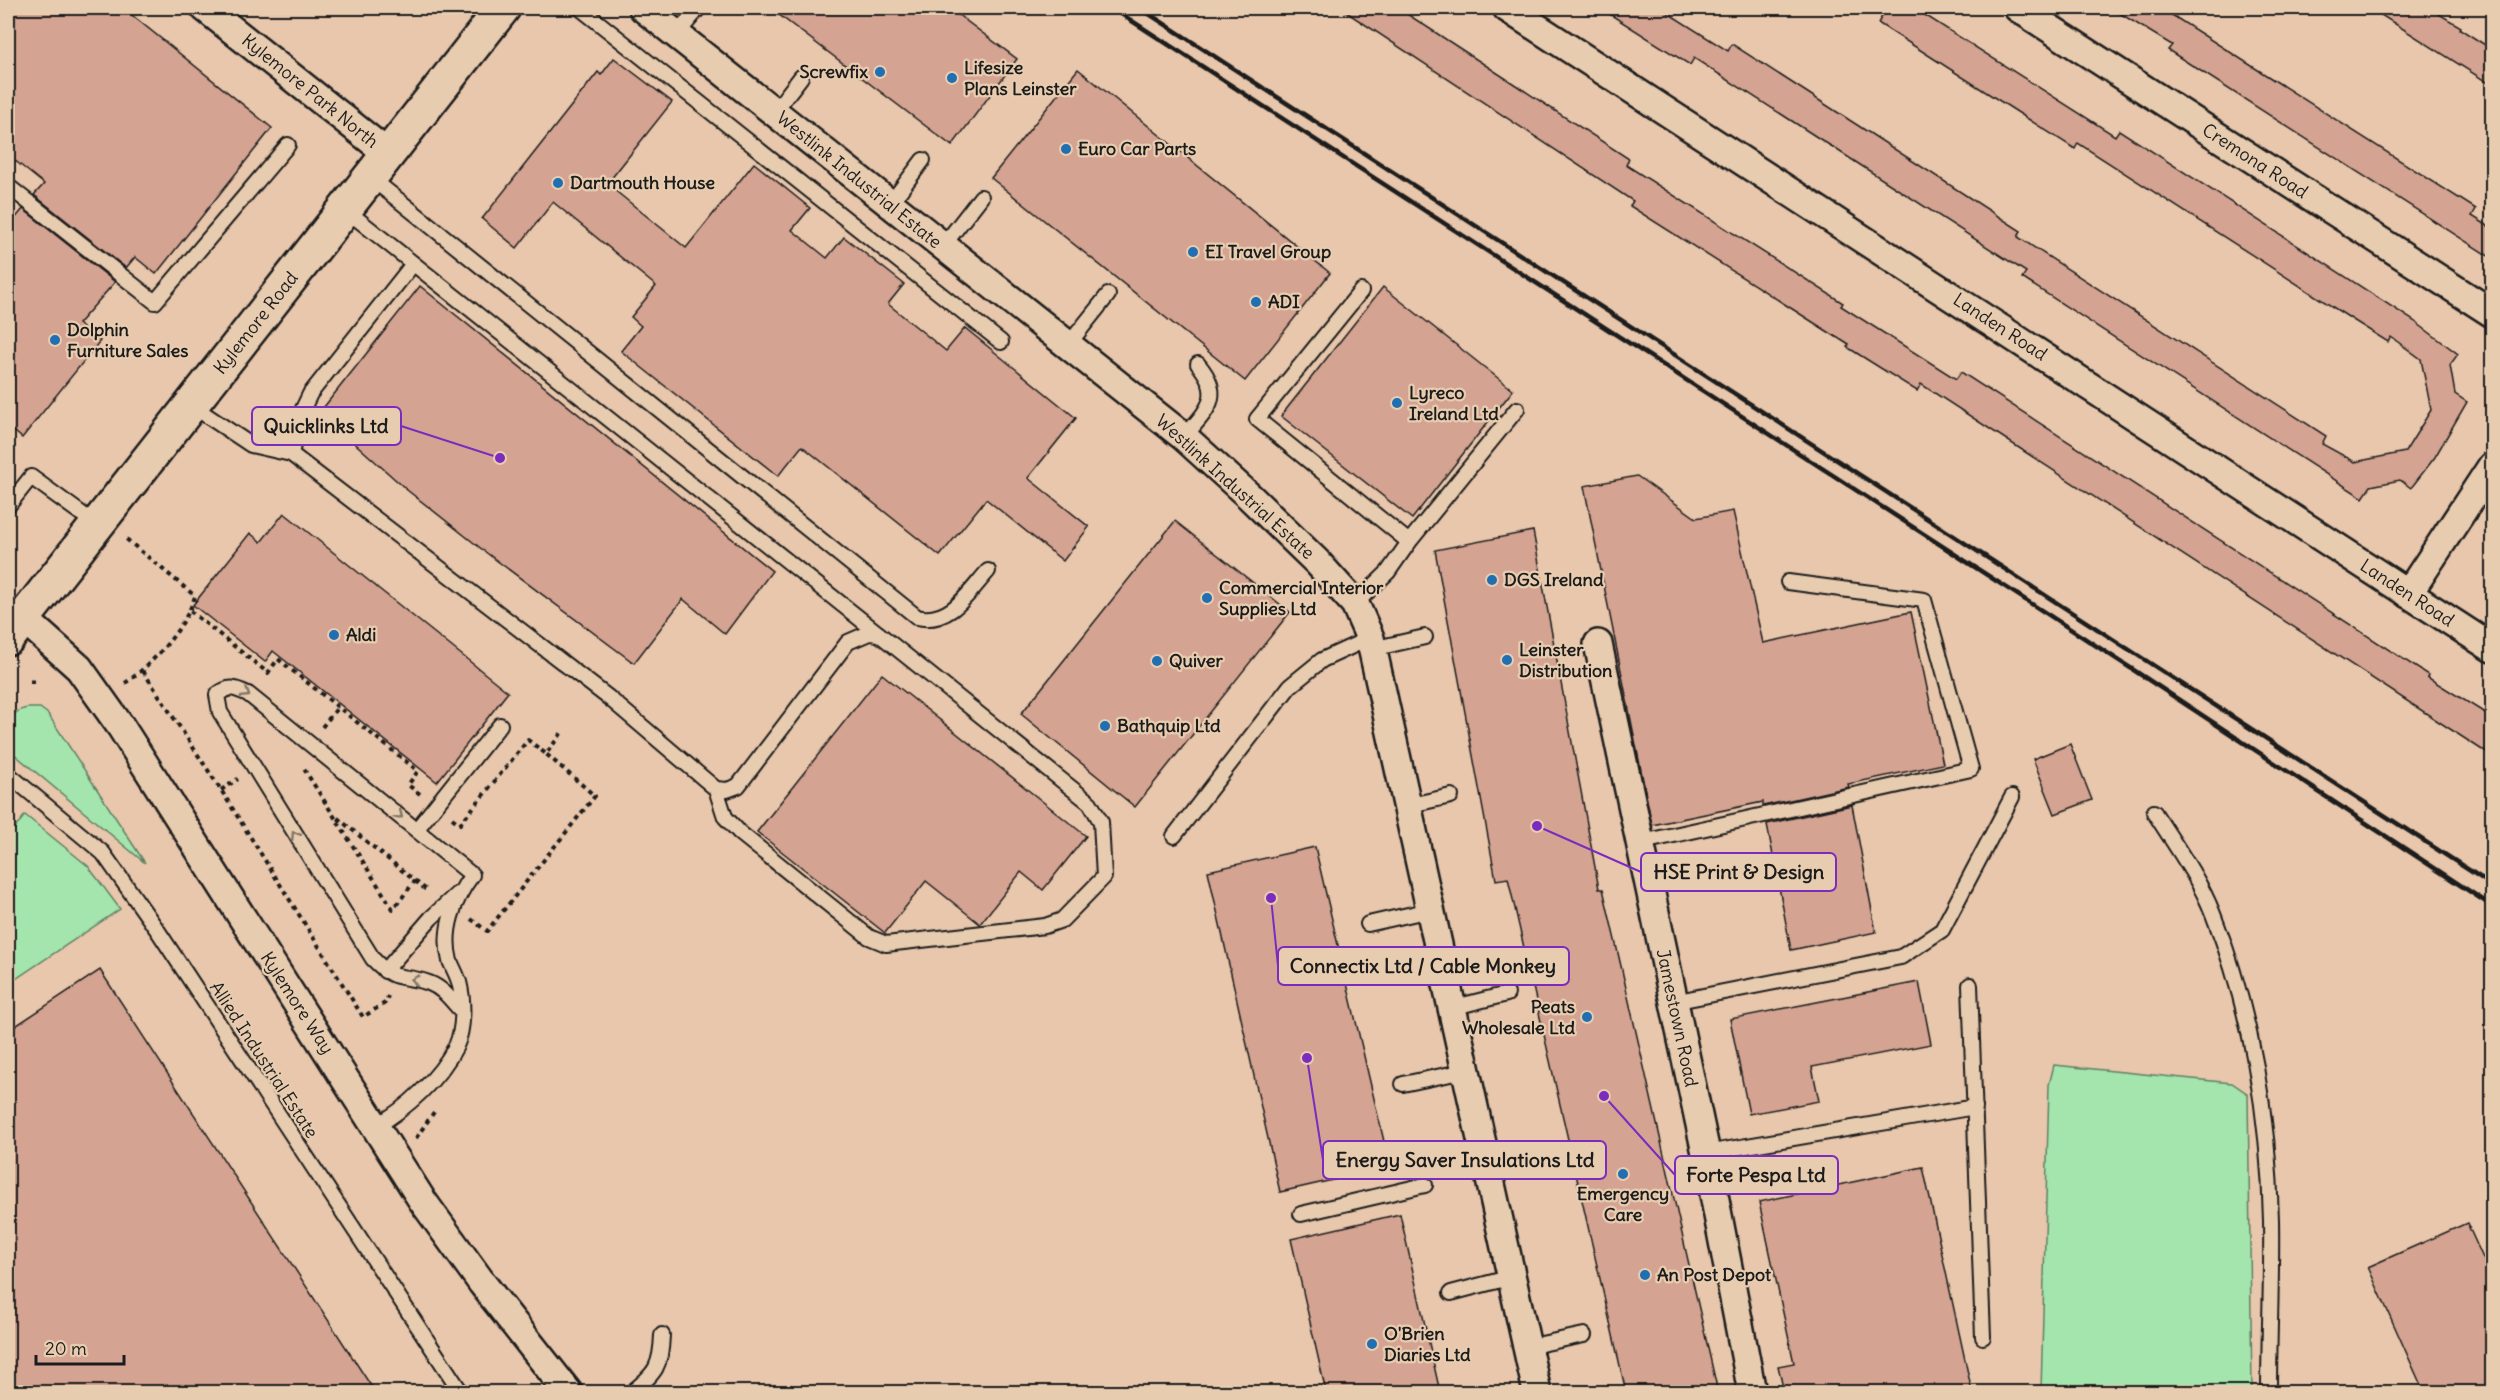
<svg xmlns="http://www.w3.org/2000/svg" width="2500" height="1400" viewBox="0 0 2500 1400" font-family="Delius,sans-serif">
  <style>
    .green { fill: #a4e4ad; stroke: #608064; stroke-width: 1.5 }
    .building { fill: #d4a392; stroke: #1c1c1c; stroke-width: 1.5 }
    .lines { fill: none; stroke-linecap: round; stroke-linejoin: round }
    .service-casing { stroke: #1c1c1c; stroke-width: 18 }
    .minor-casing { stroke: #1c1c1c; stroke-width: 32 }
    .secondary-casing { stroke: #1c1c1c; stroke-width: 38 }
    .path { stroke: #1c1c1c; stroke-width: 4; stroke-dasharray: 4.5 4.5; stroke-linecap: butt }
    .service { stroke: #e8ccaf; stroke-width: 14 }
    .minor { stroke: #e8ccaf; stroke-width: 27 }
    .secondary { stroke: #e8ccaf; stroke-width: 33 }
    .rail { stroke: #1c1c1c; stroke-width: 4.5 }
    .oneway { stroke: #827466 }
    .poi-dot { fill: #1f6fb2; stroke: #e8ccaf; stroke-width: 2 }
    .labels { text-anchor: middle; stroke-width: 4.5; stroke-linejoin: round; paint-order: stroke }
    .poi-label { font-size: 18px; font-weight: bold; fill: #1c1c1c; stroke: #e8ccaf; text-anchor: start }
    .street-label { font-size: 18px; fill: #1c1c1c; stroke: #e8ccaf }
    .leader { fill: none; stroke: #7b2cbf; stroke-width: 2 }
    .callout-dot { fill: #7b2cbf; stroke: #e8ccaf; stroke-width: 2 }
    .callout { fill: #e8ccaf; stroke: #7b2cbf; stroke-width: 2 }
    .callout-label { font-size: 20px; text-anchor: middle; font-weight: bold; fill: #1c1c1c }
  </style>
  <rect width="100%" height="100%" fill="#e8c7ac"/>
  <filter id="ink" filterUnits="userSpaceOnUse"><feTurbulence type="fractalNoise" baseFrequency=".0167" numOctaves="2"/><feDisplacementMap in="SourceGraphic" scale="12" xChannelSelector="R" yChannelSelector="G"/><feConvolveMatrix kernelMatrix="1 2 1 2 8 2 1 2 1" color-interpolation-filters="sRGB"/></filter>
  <g filter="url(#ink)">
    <g class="green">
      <path d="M27 708H40L48 714 145 863 8 749C7 729 4 713 27 708Z"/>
      <polygon points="25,815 88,866 120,909 8,984 8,837"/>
      <polygon points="2054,1065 2232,1083 2248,1094 2252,1392 2041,1392 2049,1085"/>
    </g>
    <g class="building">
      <polygon points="8,8 123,8 272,128 156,274 135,257 126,268 34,195 44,184 8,155"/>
      <polygon points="770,8 949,8 1017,59 952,146"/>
      <polygon points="1340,8 1398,8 1629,159 1626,165 1843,303 1841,306 1956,379 1961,372 2428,675 2427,677 2493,718 2493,757 1921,384 1917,391 1847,347 1849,345 1630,206 1633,201"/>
      <polygon points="1600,8 1660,8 1728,51 1732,44 2021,231 2018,237 2326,436 2322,444 2355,462 2405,452 2431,410 2421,359 2391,337 2388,342 2353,320 2078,143 2075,149 1878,23 1887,8 1914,8 2115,136 2119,130 2414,321 2458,354 2450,365 2455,394 2467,402 2435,457 2411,488 2400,480 2371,486 2363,498 2022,278 2026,272 1806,130 1694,58 1690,65"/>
      <polygon points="2111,8 2161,8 2476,209 2472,216 2493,229 2493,259 2168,50 2172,45"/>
      <polygon points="2370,8 2429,8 2461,27 2460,29 2493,50 2493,86"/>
      <polygon points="614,58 672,102 607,184 686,248 754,163 810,208 792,230 827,258 844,237 904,284 888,304 946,351 965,328 1076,418 1028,478 1089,527 1063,561 986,499 940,556 802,446 778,476 621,351 641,326 631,317 656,286 553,202 517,248 482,219 598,72 601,75"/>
      <polygon points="1078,69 1330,273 1245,381 991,178"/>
      <polygon points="23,209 115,282 78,324 100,341 22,438 8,426 8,227"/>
      <polygon points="420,286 772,571 725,634 683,599 634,663 488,554 407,490 320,412"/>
      <polygon points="1383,287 1513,390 1412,519 1281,416"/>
      <polygon points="1637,476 1696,518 1733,511 1763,643 1911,612 1943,764 1848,784 1849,787 1763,806 1763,802 1652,825 1584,486"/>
      <polygon points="284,513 508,692 437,782 273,651 265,662 193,605 250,533 261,542"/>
      <polygon points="1175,521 1290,612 1135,807 1021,714"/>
      <polygon points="1533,531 1599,889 1603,889 1621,966 1718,1392 1626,1392 1508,878 1496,880 1435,550"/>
      <polygon points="882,674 1086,836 1043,890 1021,872 980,924 926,881 885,933 757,832"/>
      <polygon points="2070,744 2092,800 2055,814 2033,759"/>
      <polygon points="1852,805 1876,932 1791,950 1767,824"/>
      <polygon points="1315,847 1390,1167 1280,1192 1208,871"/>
      <polygon points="100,970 375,1392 8,1392 8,1031"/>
      <polygon points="1919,982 1931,1044 1812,1067 1819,1101 1749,1114 1730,1019"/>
      <polygon points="1923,1167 1972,1392 1784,1392 1778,1366 1794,1363 1759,1202"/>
      <polygon points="1400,1214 1440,1392 1326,1392 1291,1239"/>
      <polygon points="2467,1223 2493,1280 2493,1392 2424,1392 2368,1267"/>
    </g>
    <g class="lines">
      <g class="service-casing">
        <g id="service">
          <polyline points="580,8 1001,342"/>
          <polyline points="677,34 699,8"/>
          <polyline points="774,112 801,77"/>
          <path d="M371 178 917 617C950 625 969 592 988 571"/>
          <polyline points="8,186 155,302 288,145"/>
          <polyline points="890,204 923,160"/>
          <polyline points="346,210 879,634"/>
          <polyline points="943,246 981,197"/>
          <polyline points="1361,291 1257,419 1409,542 1517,409"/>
          <polyline points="1068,345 1108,295"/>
          <polyline points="191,405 251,445 291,454 609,698 716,789 727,790 738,786 848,642 869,633 879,634 1090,803 1101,822 1104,877 1062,920 1045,926 886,944 869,937 740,833 725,817 716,789"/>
          <path d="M1184 437C1207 410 1225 396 1198 364"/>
          <polyline points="291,454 300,415 310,394 413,264"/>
          <polyline points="8,506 31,477 97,525"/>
          <polyline points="1355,604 1388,572 1409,542"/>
          <polyline points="1372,649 1425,637"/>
          <polyline points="8,774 103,853 158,931 461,1392"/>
          <polyline points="1406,806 1451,796"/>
          <path d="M2154 812C2175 845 2199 878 2213 914 2251 1010 2269 1117 2271 1220 2272 1278 2269 1335 2269 1392"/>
          <polyline points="417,829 500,725"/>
          <polyline points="1174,836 1290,686 1322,660 1370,638"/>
          <polyline points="1638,843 1971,769 1924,600 1788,582"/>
          <polyline points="1368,924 1430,910"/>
          <polyline points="385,971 431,918 457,894"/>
          <polyline points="1970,985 1983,1337"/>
          <polyline points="1673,1002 1901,957 1942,930 2012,797"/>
          <polyline points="1451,1008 1507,994"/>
          <polyline points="1403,1084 1465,1071"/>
          <path d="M376 1126C406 1109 440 1078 456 1046 464 1029 464 1001 459 982 457 975 453 968 450 961 442 931 454 899 472 875L248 694C235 688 229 685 217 695L220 712 373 959C397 984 401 973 429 983 443 988 452 1001 462 1012"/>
          <polyline points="1706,1153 1975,1107"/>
          <polyline points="1489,1171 1542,1158"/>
          <polyline points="1301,1214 1425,1185"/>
          <polyline points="1451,1293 1512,1277"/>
          <polyline points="1527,1347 1584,1335"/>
          <path d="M632 1392C656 1373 661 1366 662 1335"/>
        </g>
      </g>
      <g class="minor-casing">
        <g id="minor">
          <polyline points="205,8 387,153"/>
          <polyline points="643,8 1184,437 1250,497 1317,562 1355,604 1370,638 1379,678 1537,1392"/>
          <polyline points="1507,8 2492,648"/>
          <polyline points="2018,8 2492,313"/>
          <polyline points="2408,594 2492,466"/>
          <polyline points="23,618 79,668 121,727 422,1200 482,1283 568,1392"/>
          <polyline points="1598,644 1706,1153 1752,1392"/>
        </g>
      </g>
      <g class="secondary-casing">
        <polyline id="secondary" points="8,638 503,8"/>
      </g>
      <g class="path">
        <polyline points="190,611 268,673 278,659 418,771 408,785 420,794"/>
        <polyline points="143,671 221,790 363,1017 385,1003 388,996"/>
        <path d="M125 683C151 666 186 627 195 596L125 538"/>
        <polyline points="32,684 32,678"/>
        <polyline points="322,727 339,706"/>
        <polyline points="304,769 393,909 415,881 334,815"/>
        <polyline points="221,790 238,779"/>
        <polyline points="452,818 460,824 528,740 546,754 563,731"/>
        <polyline points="415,881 429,892"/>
        <polyline points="471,919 487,931 595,796 546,754"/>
        <polyline points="416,1138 434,1112"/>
      </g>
      <use href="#service" class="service"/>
      <use href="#minor" class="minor"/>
      <use href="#secondary" class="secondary"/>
      <g class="rail">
        <polyline points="1112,8 2132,669 2492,906"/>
        <polyline points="1140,8 2492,885"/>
      </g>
    </g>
    <defs><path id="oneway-chevron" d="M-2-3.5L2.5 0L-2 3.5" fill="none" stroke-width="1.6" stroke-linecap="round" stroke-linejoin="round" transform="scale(1.5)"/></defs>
    <g class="oneway">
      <use href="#oneway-chevron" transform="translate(246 694) rotate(32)"/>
      <use href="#oneway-chevron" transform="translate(399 815) rotate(39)"/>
      <use href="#oneway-chevron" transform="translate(295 835) rotate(-122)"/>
      <use href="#oneway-chevron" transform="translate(415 980) rotate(-169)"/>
    </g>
  </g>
  <g class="poi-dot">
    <circle cx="880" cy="72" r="6"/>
    <circle cx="952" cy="78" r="6"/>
    <circle cx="1066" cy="149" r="6"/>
    <circle cx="558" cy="183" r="6"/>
    <circle cx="1193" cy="252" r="6"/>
    <circle cx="1256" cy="302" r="6"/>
    <circle cx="55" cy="340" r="6"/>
    <circle cx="1397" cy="403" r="6"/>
    <circle cx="1492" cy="580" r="6"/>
    <circle cx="1207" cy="598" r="6"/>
    <circle cx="334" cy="635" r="6"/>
    <circle cx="1507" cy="660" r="6"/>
    <circle cx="1157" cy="661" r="6"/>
    <circle cx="1105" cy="726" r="6"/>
    <circle cx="1587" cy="1017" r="6"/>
    <circle cx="1623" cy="1174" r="6"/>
    <circle cx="1645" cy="1275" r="6"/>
    <circle cx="1372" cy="1344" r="6"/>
  </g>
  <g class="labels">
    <g class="poi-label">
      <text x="964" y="74">Lifesize<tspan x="964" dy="21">Plans Leinster</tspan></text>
      <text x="868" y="78" text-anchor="end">Screwfix</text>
      <text x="1078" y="155">Euro Car Parts</text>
      <text x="570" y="189">Dartmouth House</text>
      <text x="1205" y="258">EI Travel Group</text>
      <text x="1268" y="308">ADI</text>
      <text x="67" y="336">Dolphin<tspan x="67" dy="21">Furniture Sales</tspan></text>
      <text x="1409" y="399">Lyreco<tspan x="1409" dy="21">Ireland Ltd</tspan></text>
      <text x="1504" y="586">DGS Ireland</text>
      <text x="1219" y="594">Commercial Interior<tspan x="1219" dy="21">Supplies Ltd</tspan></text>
      <text x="346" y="641">Aldi</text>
      <text x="1519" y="656">Leinster<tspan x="1519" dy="21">Distribution</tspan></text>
      <text x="1169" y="667">Quiver</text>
      <text x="1117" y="732">Bathquip Ltd</text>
      <text x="1575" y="1013" text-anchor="end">Peats<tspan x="1575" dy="21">Wholesale Ltd</tspan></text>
      <text x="1623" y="1200" text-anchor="middle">Emergency<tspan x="1623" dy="21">Care</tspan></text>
      <text x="1657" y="1281">An Post Depot</text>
      <text x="1384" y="1340">O'Brien<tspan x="1384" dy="21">Diaries Ltd</tspan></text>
    </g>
    <g class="street-label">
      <text transform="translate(310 91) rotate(39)" y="6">Kylemore Park North</text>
      <text transform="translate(2255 161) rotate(33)" y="6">Cremona Road</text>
      <text transform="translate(859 180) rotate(39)" y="6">Westlink Industrial Estate</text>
      <text transform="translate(256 323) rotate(-52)" y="6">Kylemore Road</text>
      <text transform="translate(2000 327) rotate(33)" y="6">Landen Road</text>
      <text transform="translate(1235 487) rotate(42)" y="6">Westlink Industrial Estate</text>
      <text transform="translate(2407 593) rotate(33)" y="6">Landen Road</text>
      <text transform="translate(297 1003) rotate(57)" y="6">Kylemore Way</text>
      <text transform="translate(1677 1018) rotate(78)" y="6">Jamestown Road</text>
      <text transform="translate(264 1060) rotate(57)" y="6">Allied Industrial Estate</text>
    </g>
  </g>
  <path class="leader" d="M500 458L401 426M1537 826L1641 872M1271 898L1278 966M1307 1058L1323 1160M1604 1096L1675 1175"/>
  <g class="callout-dot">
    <circle cx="500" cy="458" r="6"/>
    <circle cx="1537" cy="826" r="6"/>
    <circle cx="1271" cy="898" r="6"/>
    <circle cx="1307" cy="1058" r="6"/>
    <circle cx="1604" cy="1096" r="6"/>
  </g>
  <g class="callout">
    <rect x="252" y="407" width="149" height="38" rx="6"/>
    <rect x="1641" y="853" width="195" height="38" rx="6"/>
    <rect x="1278" y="947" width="291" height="38" rx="6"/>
    <rect x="1323" y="1141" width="283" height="38" rx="6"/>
    <rect x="1675" y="1156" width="163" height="38" rx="6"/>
  </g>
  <g class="callout-label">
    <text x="326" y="433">Quicklinks Ltd</text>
    <text x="1739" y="879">HSE Print &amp; Design</text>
    <text x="1423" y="973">Connectix Ltd / Cable Monkey</text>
    <text x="1465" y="1167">Energy Saver Insulations Ltd</text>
    <text x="1756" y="1182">Forte Pespa Ltd</text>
  </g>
  <rect width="2500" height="1400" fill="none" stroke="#e8ccaf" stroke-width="30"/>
  <rect x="15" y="15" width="2470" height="1370" fill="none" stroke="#1c1c1c" stroke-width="2" filter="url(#ink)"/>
  <path d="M36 1355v9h88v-9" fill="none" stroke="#1c1c1c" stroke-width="3"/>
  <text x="45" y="1355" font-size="18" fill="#1c1c1c" stroke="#e8ccaf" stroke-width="4.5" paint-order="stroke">20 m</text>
</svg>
